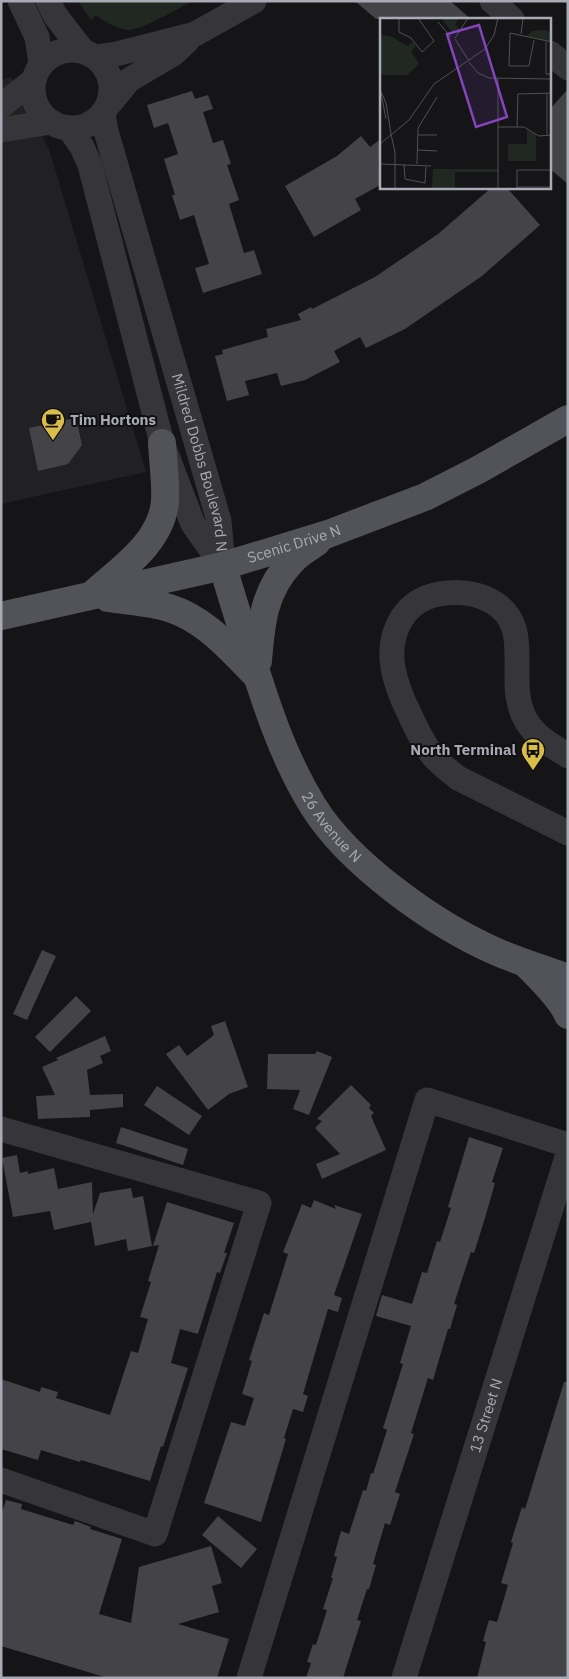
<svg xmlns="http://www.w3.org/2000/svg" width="569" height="1679" viewBox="0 0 569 1679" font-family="'IBM Plex Sans',sans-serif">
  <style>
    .built { fill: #212023 }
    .green { fill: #212822 }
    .building { fill: #444448 }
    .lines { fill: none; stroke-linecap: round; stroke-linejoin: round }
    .minor { stroke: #36363a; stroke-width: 25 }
    .major { stroke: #525359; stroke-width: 28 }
    .labels { text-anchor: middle; stroke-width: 4; stroke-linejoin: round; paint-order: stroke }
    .poi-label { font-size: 15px; font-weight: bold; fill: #a8aab4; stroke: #100f11; text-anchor: start }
    .street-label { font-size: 15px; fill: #a8aab4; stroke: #100f11 }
    .inset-road { fill: none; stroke: #505055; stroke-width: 1 }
    .view { fill: #8445bd; fill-opacity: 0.15; stroke: #8445bd; stroke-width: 2.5 }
    .inset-edge { fill: none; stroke: #a8aab4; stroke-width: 2.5 }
  </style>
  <rect width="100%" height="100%" fill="#151416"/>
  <polygon class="built" points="11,77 49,149 146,472 1,504 1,80"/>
  <path class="green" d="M78 1H192C180 8 139 31 128 30 116 28 105 22 96 15L91 20Z"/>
  <g class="building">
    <polygon points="355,1 450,1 471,19 376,19"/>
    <polygon points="568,89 568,184 550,169 550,109"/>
    <polygon points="192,91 195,99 208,95 213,109 203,112 213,143 223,140 231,164 227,165 239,200 229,204 244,253 254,250 262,274 203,293 195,268 209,264 194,215 180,220 172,195 175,195 164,159 178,154 168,123 154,128 147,105"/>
    <polygon points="361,136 370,147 382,138 382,184 355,199 361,210 314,237 285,186 337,156"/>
    <polygon points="491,188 507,188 540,225 482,276 405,329 366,348 360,337 334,351 340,362 305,380 281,386 277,373 245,381 249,395 227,401 215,356 223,354 222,350 268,337 266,329 301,320 298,314 311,307 312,309 375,277 438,234"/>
    <polygon points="76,418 82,445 68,464 38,471 29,428"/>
    <polygon points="42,950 56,956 27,1020 13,1014"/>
    <polygon points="76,996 91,1011 50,1052 35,1037"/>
    <polygon points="225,1021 248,1087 229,1094 208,1110 166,1054 179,1045 187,1056 214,1035 211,1026"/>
    <polygon points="105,1036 111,1051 100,1056 103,1063 87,1070 90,1095 123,1094 123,1107 90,1110 90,1117 38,1119 36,1096 55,1095 42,1067 58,1060 56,1058"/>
    <polygon points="317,1051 332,1057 309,1115 293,1109 300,1090 267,1089 268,1054 315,1054"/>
    <polygon points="351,1085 371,1105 369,1108 374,1113 371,1116 386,1150 322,1179 316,1164 340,1154 315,1128 322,1121 317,1119"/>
    <polygon points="157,1086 202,1116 189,1135 144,1105"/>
    <polygon points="121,1127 188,1149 183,1165 116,1143"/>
    <polygon points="469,1137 503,1148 492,1182 495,1183 485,1218 474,1253 471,1252 465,1270 454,1304 457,1305 450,1329 448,1329 433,1380 428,1378 411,1433 414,1434 395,1492 400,1494 390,1525 385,1523 373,1564 376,1565 369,1589 367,1589 357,1620 361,1621 343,1678 306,1678 311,1663 307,1662 313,1644 316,1645 327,1610 323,1609 333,1578 331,1578 337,1557 334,1556 341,1531 349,1534 363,1490 366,1491 371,1473 373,1474 387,1430 383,1428 403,1364 400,1363 411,1326 376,1316 382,1295 412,1304 422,1272 427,1273 437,1241 440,1242 451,1208 448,1207"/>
    <polygon points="17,1155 20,1173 28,1171 28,1174 54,1168 58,1189 92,1182 93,1214 100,1193 131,1188 133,1198 143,1196 152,1246 128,1251 126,1239 95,1246 91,1222 54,1230 50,1211 13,1217 2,1158"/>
    <polygon points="314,1200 336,1209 334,1205 362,1214 334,1295 342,1298 338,1312 328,1309 303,1394 308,1396 303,1412 293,1409 284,1438 286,1439 261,1522 204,1503 231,1422 245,1426 254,1398 242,1394 252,1361 249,1360 264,1313 269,1315 288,1254 283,1252 302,1204 311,1208"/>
    <polygon points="167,1202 234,1223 224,1253 227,1253 220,1273 217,1272 198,1334 180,1329 171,1363 188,1368 163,1447 161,1446 150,1481 81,1460 80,1462 41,1450 38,1460 1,1449 1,1379 40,1392 41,1387 58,1392 56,1398 110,1415 131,1351 138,1353 148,1319 140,1317 151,1282 148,1281 159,1245 153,1246"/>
    <polygon points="564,1382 568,1382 568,1678 477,1678 486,1642 483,1641 489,1620 497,1622 508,1585 501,1583 513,1543 511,1542 522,1507 525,1509"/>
    <polygon points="6,1500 22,1504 21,1509 73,1525 75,1521 91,1527 90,1529 122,1539 99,1614 131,1623 139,1567 211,1546 222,1583 212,1586 219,1612 178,1624 229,1639 217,1678 108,1678 1,1646 1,1515"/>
    <polygon points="218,1516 257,1549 241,1568 202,1535"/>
  </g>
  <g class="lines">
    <g class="minor">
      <polyline points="20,1 37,37 41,64"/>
      <polyline points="48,1 55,15 82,50"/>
      <polyline points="492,1 512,19"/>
      <circle cx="72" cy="89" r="39"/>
      <polyline points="550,53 568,68"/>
      <polyline points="96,57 116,54 195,34 254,1"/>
      <polyline points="110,103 129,80 173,54 187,41"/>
      <polyline points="1,106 34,80"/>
      <path id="s1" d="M103 114 106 131 219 521 223 566"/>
      <polyline points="69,128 82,147 90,165 162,443 193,524 223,566"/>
      <polyline points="1,130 51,122"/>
      <path d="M568 756C554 747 538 738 529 725 500 685 539 627 491 601 475 592 456 591 439 594 423 597 411 604 402 618 382 649 395 685 410 715 416 728 422 741 430 752 437 762 448 770 458 778L568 833"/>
      <polyline points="1,1129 259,1203 155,1534 1,1480"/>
      <polyline points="249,1678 427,1100 568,1145"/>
      <path id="s2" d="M404 1678 568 1154"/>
    </g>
    <g class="major">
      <path id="s3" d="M223 566C231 596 241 626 251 656 267 707 284 759 313 806 349 864 435 925 497 952 520 962 544 969 568 978"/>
      <path d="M93 594C121 569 162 542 165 501 166 482 163 462 162 443"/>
      <path d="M108 598C126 601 152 602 169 608 205 619 230 649 255 674"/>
      <path id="s4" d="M1 616 223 566 328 534 425 497 478 470 568 419"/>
      <path d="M258 661C261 622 264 590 292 561 299 553 309 548 317 542"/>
      <path d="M528 966C541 979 561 998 568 1015"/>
    </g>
  </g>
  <defs>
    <g id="cafe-pin" transform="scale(1.25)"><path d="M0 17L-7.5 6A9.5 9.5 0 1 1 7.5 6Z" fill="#dabd48" stroke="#100f11"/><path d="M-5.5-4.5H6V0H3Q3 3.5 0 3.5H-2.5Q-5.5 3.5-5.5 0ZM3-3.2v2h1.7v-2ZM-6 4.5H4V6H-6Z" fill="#111"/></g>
    <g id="bus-pin" transform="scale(1.25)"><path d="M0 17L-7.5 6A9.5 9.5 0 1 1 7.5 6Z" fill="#dabd48" stroke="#100f11"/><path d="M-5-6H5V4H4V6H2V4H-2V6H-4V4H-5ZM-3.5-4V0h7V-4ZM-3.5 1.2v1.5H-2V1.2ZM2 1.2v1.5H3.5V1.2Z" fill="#111"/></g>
  </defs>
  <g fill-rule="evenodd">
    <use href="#cafe-pin" x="53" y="420"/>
    <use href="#bus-pin" x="533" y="750"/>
  </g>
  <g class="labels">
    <g class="poi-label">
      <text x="70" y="425">Tim Hortons</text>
      <text x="516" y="755" text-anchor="end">North Terminal</text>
    </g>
    <g class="street-label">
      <text dy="5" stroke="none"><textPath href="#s1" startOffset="362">Mildred Dobbs Boulevard N</textPath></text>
      <text dy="5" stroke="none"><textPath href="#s4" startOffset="302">Scenic Drive N</textPath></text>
      <text dy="5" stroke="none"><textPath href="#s3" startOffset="285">26 Avenue N</textPath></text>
      <text dy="5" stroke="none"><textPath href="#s2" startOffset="275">13 Street N</textPath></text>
    </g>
  </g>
  <g transform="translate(380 18)">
    <rect width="171" height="171" fill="#151416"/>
    <path d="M61 0H79L75 7 80 11 73 16ZM165 12 171 15V24L147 18 152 13ZM0 17 11 18 27 28 33 24 36 28 31 33 39 46 27 57H0ZM147 111 156 116V143H128V126H147ZM53 151H118V154H75V171H52Z" fill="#212822"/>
    <path class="inset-road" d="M19 0V14L31 20 42 34 54 23 38 0M58 4 71 19M141 16 143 0M75 20 88 0M75 21 89 43M154 22 149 48H129L130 15 172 24M166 24V56H172M89 44 98 55 109 60 172 61M0 71 6 85 11 116M1 75 6 101M118 109H144L159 118 172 117M137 109 138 76 172 75M11 116 15 134V171M38 117H57M167 117V75M0 126 29 102 54 66 105 31 114 17 118 0M38 132 57 133M0 146 51 148M24 146 25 161 45 165 46 149M37 146 38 110 57 79M137 169H172M118 171V61M137 171V152H172"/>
    <path class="view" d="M99 7 127 99 96 109 67 16Z"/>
    <rect width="171" height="171" class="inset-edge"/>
  </g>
  <rect width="569" height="1679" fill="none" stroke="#a8aab4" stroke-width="5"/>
</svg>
